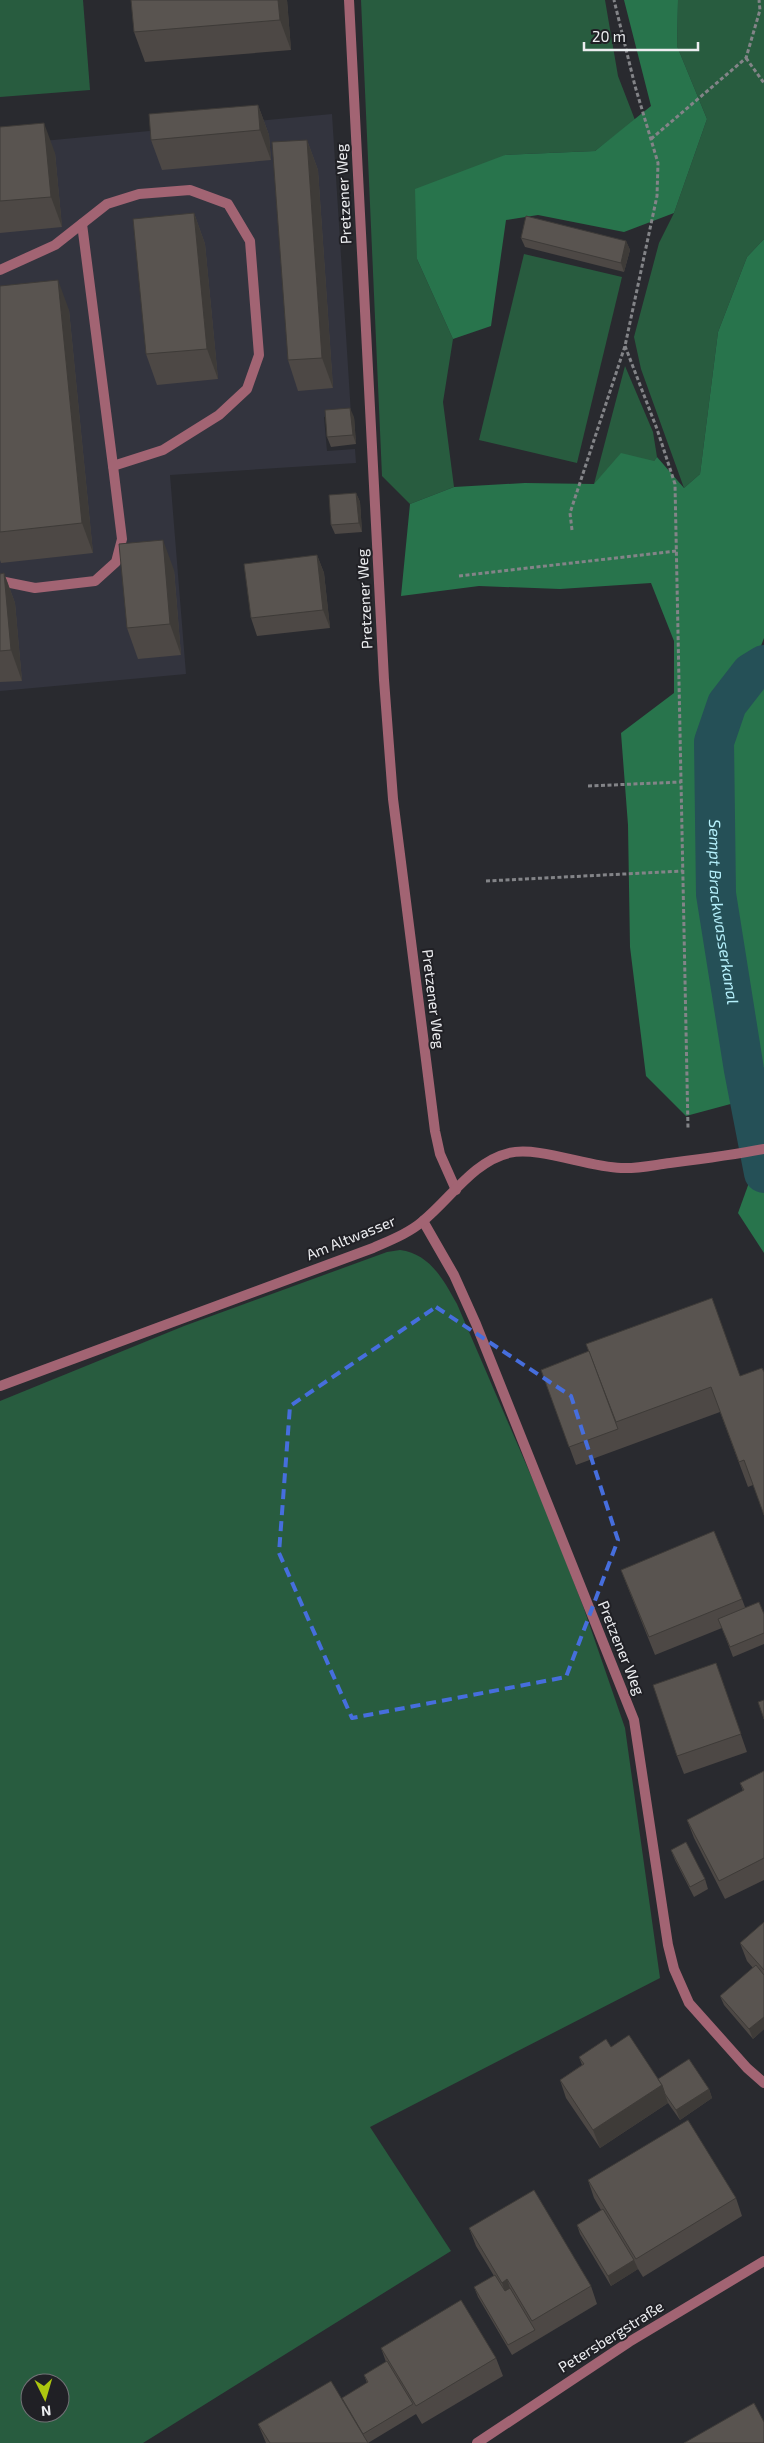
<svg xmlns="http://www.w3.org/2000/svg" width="764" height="2443" viewBox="0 0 764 2443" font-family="'Exo 2',sans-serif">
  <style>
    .built { fill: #33343e }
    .green { fill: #285c3f; fill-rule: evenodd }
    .forest { fill: #28744c }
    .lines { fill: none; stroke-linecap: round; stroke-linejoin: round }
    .canal { stroke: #255057; stroke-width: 40 }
    .path { stroke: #838488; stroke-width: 3; stroke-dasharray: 4 2.5; stroke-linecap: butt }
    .lane { stroke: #a26473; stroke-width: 10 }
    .street { stroke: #a26473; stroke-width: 10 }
    .wall { fill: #4d4845 }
    .shaded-wall { fill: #3e3b38 }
    .building { fill: #595450; stroke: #3e3b38 }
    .marked { fill: none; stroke: #466edd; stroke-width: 4; stroke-dasharray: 10 6; stroke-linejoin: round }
    .labels { text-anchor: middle; stroke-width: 4; stroke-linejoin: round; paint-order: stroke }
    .street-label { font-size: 15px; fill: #ecedf0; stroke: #202025 }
    .water-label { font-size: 16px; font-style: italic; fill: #b5f0fb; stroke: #202025 }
  </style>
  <rect width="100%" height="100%" fill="#292a2f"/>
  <polygon class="built" points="332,114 351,414 324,417 327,451 355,449 356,463 170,475 186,674 0,691 0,145"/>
  <g class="green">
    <polygon points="0,0 83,0 90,90 0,97"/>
    <polygon points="361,0 605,0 618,76 635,120 595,151 505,155 417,259 453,339 443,402 454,487 410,504 382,476"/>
    <polygon points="678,0 764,0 764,239 747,257 718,332 700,474 684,488 641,369 634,337 659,243 674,213 707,119 677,46"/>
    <polygon points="524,254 622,277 577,463 479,440"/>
    <polygon points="625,366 653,432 657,457 654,461 594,484"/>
    <path d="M400 1250C430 1254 443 1279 457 1304L548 1515 583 1606 625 1728 660 1978 370 2127 451 2251 143 2443H0V1401L184 1326 387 1252ZM30 2383H60V2413H30Z"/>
  </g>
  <g class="forest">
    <polygon points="624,0 678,0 677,46 707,119 674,213 624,232 538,215 506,220 491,326 453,339 417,259 415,189 505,155 595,151 651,106"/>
    <polygon points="764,239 764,638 751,672 764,671 764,1095 686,1116 646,1076 630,947 628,825 621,733 674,693 674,641 651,583 560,589 479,586 401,596 410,504 454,487 525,483 594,484 621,453 654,461 657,457 684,488 700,474 718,332 747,257"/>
    <polygon points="764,1174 764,1253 738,1213 750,1180"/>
  </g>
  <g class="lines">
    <path class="canal" id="s1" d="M764 665 751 673 727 704 714 742 716 894 744 1070 764 1173"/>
    <g class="path">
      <polyline points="746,58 764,83"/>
      <polyline points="651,139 746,58 760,10 759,0"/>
      <polyline points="625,346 657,429 675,484 688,1129"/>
      <polyline points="572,530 570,513 625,346 657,196 658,163 635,86 614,0"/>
      <polyline points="459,576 676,551"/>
      <polyline points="588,786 681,782"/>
      <polyline points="486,881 683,871"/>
    </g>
    <g class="lane">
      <polyline points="82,224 113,466"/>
      <polyline points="0,270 55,245 107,204 139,194 190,190 228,204 250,241 259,355 247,389 219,415 163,450 113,466 122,539 116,562 95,581 35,588 0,581"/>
    </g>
    <g class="street">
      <polyline points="349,0 384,680 393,799 435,1131 440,1154 456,1190"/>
      <polyline points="423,1221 454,1275 476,1324 634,1720 668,1945 674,1969 689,2003 747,2068 764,2083"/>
      <path d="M0 1386 373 1248C391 1240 409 1233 423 1221 450 1199 474 1161 509 1153 539 1146 587 1167 621 1168 637 1169 654 1165 670 1163 702 1159 733 1155 764 1149"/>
      <polyline points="477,2443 629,2342 764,2261"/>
    </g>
  </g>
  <g class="wall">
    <polygon points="287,0 291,50 145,62 134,32"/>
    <polygon points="258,105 269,135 271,160 162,170 151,140"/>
    <polygon points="0,127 55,153 62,227 0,233"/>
    <polygon points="307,140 318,170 333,388 298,391 288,360"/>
    <polygon points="194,213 205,244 218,379 157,385 146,354"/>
    <polygon points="521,238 626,241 630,250 624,272 525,247"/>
    <polygon points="0,286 69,310 93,553 1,563 0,560"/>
    <polygon points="354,417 356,444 331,447 327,437"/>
    <polygon points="356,493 360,502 362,532 335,534 331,525"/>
    <polygon points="317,555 324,573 330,628 257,636 251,618"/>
    <polygon points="174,570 181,655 138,659 127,628"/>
    <polygon points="4,573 15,603 22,681 0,682 0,574"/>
    <polygon points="712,1298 753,1485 748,1487 720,1412 576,1465 541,1370 589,1351"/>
    <polygon points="621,1570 742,1599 745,1607 764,1614 764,1644 733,1657 722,1628 655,1655 628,1588"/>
    <polygon points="716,1663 747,1752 684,1774 677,1756"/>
    <polygon points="764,1771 764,1880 725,1899 694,1838 687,1820 743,1791 740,1783"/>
    <polygon points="671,1850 705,1879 708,1889 694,1897 675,1860"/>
    <polygon points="764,1922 764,2029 753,2039 724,2005 720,1996 753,1968 747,1961 740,1943"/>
    <polygon points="611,2047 658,2079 709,2089 712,2098 680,2120 668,2103 600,2148 566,2098 560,2080 582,2065 579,2057"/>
    <polygon points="588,2180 736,2198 742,2216 643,2277 638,2269 611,2286 580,2234 577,2225 601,2210 594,2198"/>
    <polygon points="469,2228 591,2286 597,2304 512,2355 478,2297 474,2287 494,2276 476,2246"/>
    <polygon points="381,2348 496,2358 503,2376 422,2424 416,2414 368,2443 266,2443 258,2424 342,2398 367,2383 364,2375 386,2362"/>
  </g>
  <g class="shaded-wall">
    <polygon points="278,0 287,0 291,50 280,20"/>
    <polygon points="258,105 269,135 271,160 260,130"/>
    <polygon points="44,123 55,153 62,227 51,197"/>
    <polygon points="307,140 318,170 333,388 322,358"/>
    <polygon points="194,213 205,244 218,379 207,349"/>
    <polygon points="626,241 630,250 624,272 621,263"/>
    <polygon points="58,280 69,310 93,553 82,523"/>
    <polygon points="350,408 354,417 356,444 353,435"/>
    <polygon points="356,493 360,502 362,532 359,523"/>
    <polygon points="163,540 174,570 181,655 170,624"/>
    <polygon points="317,555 324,573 330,628 323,610"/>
    <polygon points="4,573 15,603 22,681 11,650"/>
    <polygon points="764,2017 764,2029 753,2039 749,2029"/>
    <polygon points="662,2085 668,2103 600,2148 593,2130"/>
    <polygon points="709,2089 712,2098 680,2120 676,2110"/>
    <polygon points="634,2260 638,2269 611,2286 608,2276"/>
    <polygon points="507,2279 513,2297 508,2301 502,2283"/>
  </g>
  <g class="building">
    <polygon points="131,0 278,0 280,20 134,32"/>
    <polygon points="258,105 260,130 151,140 149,114"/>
    <polygon points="44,123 51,197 0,201 0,127"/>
    <polygon points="307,140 322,358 288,360 272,142"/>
    <polygon points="194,213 207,349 146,354 133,219"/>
    <polygon points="526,216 626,241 621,263 521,238"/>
    <polygon points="58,280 82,523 0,532 0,286"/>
    <polygon points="350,408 353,435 327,437 325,410"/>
    <polygon points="356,493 359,523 331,525 329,495"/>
    <polygon points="163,540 170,624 127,628 119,544"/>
    <polygon points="317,555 323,610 251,618 244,564"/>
    <polygon points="4,573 11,650 0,651 0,574"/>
    <polygon points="712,1298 740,1376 762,1368 764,1372 764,1515 744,1460 739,1462 711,1387 616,1422 586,1344"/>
    <polygon points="589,1351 618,1429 569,1447 541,1370"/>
    <polygon points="714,1531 742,1599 649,1637 621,1570"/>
    <polygon points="759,1602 764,1614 764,1633 730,1647 718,1619"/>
    <polygon points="716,1663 741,1734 677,1756 653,1685"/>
    <polygon points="764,1700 764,1719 758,1702"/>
    <polygon points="764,1771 764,1858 719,1881 687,1820 744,1790 740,1783"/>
    <polygon points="686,1842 705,1879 690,1887 671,1850"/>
    <polygon points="764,1922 764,1970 740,1943"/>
    <polygon points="756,1965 764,1975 764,2017 749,2029 720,1996"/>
    <polygon points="629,2035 662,2085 593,2130 560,2080 584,2064 579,2057 606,2039 611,2047"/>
    <polygon points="689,2059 709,2089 676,2110 665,2094 662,2085 658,2079"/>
    <polygon points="688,2120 736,2198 636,2259 588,2180"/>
    <polygon points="534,2190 591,2286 532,2321 507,2279 502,2283 469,2228"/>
    <polygon points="603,2209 634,2260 608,2276 577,2225"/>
    <polygon points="495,2275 505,2291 510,2288 535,2330 508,2345 474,2287"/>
    <polygon points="461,2300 496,2358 416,2406 381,2348"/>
    <polygon points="387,2361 413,2404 363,2434 342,2398 368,2382 364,2375"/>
    <polygon points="331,2381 368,2443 270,2443 258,2424"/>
    <polygon points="754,2403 764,2422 764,2443 684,2443"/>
  </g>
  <path class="marked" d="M436 1307 571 1396 618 1540 566 1677 352 1718 279 1553 290 1406Z"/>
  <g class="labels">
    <g class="street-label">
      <text transform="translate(344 194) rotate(-93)" y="5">Pretzener Weg</text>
      <text transform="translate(365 599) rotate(-93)" y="5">Pretzener Weg</text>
      <text transform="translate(433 999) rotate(83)" y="5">Pretzener Weg</text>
      <text transform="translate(351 1238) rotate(-22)" y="5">Am Altwasser</text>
      <text transform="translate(621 1648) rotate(68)" y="5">Pretzener Weg</text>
      <text transform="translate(611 2337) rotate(-32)" y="5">Petersbergstraße</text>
    </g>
    <g class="water-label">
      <text dy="6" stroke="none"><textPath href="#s1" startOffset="265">Sempt Brackwasserkanal</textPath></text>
    </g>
  </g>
  <g transform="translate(45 2398) rotate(175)"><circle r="24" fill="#202025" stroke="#727276"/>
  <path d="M0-4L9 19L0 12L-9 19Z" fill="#adc60f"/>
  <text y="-8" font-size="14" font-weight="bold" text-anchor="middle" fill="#ecedf0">N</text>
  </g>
  <path d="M584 42v8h114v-8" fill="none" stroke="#ecedf0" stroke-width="2.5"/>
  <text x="592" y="42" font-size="15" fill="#ecedf0" stroke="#202025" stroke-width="4" paint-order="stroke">20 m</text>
</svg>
